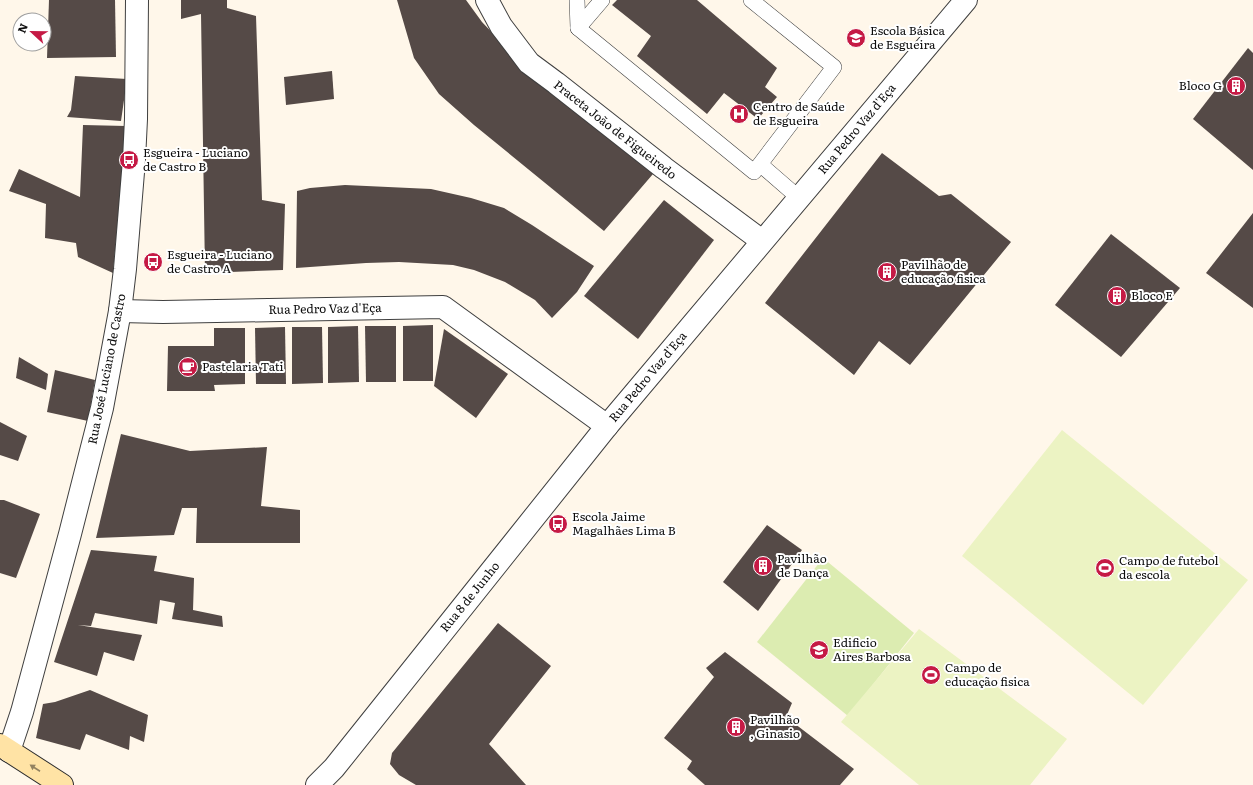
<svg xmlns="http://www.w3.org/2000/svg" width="1253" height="785" viewBox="0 0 1253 785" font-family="Literata,serif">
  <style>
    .green { fill: #dcecb1 }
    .pitch { fill: #ecf3c3 }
    .building { fill: #554a47 }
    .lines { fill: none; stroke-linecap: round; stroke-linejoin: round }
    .service-casing { stroke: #3f3f3f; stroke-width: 16 }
    .minor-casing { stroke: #3f3f3f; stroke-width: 24 }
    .secondary-casing { stroke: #2e2e2e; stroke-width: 24 }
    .service { stroke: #fff; stroke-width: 15 }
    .minor { stroke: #fff; stroke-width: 22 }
    .secondary { stroke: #ffe3a5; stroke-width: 22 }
    .oneway { fill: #928260 }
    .labels { text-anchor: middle; stroke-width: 4; stroke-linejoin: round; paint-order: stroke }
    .poi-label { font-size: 12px; fill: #0c0c0c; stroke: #fff; text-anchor: start }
    .street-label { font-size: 12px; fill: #0c0c0c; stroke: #fff }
  </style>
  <rect width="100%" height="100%" fill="#fff7ea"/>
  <polygon class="green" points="823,558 914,633 848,716 757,642"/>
  <g class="pitch">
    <polygon points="1062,430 1248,580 1143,705 962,556"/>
    <polygon points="919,629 1067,739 1030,785 919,785 841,722"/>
  </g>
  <g class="building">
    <polygon points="49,0 115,0 116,57 47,58"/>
    <polygon points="181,0 227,0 227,8 256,16 262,200 285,204 283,270 205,273 201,14 181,19"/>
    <polygon points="397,0 466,0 482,22 522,64 653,174 604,231 474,125 439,94 414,58"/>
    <polygon points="617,0 697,0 777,68 765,87 777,97 758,119 724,93 707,114 637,56 651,36 612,5"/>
    <polygon points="1248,48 1253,53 1253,170 1193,119"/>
    <polygon points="332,71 334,99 286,105 284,77"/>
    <polygon points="75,76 127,79 121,121 67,117 71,110"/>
    <polygon points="83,125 126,126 113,273 78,257 76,243 45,238 46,204 9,191 19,169 80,197"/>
    <polygon points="882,153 939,196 951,194 1011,242 910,365 879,341 854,375 765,303"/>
    <polygon points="345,185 431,189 471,198 504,208 532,225 594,266 577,292 552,318 535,300 505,282 474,270 453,265 399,262 366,263 296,268 297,191 310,188"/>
    <polygon points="664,200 714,240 638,339 584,296"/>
    <polygon points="1253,213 1253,308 1206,273"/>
    <polygon points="1111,234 1180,288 1121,357 1055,305"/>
    <polygon points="433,325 433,381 403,381 403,326"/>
    <polygon points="358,326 359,382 328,383 328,327"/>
    <polygon points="365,326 396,326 396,382 366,382"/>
    <polygon points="285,327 286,384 256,384 255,328"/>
    <polygon points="292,327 322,327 323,383 292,384"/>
    <polygon points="214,328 245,328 245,384 214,385 215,391 167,391 168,346 214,346"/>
    <polygon points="444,329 508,374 476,418 434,386"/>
    <polygon points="19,357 48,374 46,390 16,378"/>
    <polygon points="55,370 95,380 88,421 47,412"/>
    <polygon points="0,422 27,436 18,461 0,455"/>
    <polygon points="121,434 190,451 267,447 261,506 300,510 300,543 196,543 197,508 182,508 174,535 96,538"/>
    <polygon points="0,500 4,500 40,514 16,578 0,573"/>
    <polygon points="767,525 802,550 758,611 723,582"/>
    <polygon points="91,550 157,556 154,571 194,578 193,610 222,616 223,627 172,619 175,603 160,600 157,624 95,613 91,626 78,625 142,635 134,661 104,652 97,676 54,662"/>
    <polygon points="498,623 551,666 489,744 526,785 416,785 399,775 390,764 392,753"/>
    <polygon points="725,652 792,703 786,717 854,769 840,785 705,785 687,769 692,761 664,738 714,677 706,668"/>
    <polygon points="90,690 148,715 144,742 130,736 129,750 86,734 80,750 36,738 43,704 55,702"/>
  </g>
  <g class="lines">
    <g class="service-casing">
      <g id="service">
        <polyline points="577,0 578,28 754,172 834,67 751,0"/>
        <polyline points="578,28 602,0"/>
        <polyline points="761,165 799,198"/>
      </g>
    </g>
    <g class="minor-casing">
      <g id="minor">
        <polyline points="487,0 501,26 529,63 556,83 664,168 762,241"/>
        <polyline points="120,311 163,312 443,307 607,426"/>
        <polyline points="9,751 22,712 70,534 102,408 120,311 125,269 134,160 136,119 137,0"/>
        <polyline points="317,785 334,768 607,426 966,0"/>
      </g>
    </g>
    <g class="secondary-casing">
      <polyline id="secondary" points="0,745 62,785"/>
    </g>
    <use href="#service" class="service"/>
    <use href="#minor" class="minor"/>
    <use href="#secondary" class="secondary"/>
  </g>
  <defs><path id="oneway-solid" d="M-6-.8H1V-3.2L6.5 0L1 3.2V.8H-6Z"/></defs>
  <use class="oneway" href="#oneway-solid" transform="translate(35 768) rotate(-147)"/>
  <defs>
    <g id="school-disc" transform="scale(1)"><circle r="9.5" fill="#c51a45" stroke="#fff"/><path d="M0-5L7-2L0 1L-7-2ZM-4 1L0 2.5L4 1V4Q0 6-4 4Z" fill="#fff"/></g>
    <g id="building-disc" transform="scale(1)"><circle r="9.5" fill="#c51a45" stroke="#fff"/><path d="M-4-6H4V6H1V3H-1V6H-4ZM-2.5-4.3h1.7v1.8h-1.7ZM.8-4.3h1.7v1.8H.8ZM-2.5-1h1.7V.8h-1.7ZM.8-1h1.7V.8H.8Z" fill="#fff"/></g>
    <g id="hospital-disc" transform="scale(1)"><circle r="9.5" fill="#c51a45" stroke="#fff"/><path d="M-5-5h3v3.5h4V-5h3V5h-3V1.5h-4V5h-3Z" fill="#fff"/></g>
    <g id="bus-disc" transform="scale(1)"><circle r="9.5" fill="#c51a45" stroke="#fff"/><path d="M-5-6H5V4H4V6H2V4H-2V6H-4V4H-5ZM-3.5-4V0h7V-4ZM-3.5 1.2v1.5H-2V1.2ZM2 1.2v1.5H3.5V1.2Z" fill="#fff"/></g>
    <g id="cafe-disc" transform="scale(1)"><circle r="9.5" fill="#c51a45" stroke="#fff"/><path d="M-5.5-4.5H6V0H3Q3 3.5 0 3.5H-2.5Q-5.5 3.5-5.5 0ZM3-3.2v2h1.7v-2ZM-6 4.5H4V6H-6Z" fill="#fff"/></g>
    <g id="stadium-disc" transform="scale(1)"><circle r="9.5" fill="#c51a45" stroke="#fff"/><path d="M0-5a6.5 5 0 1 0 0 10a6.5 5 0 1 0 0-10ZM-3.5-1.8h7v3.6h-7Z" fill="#fff"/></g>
  </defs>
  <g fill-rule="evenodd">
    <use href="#school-disc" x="856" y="38"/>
    <use href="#building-disc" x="1236" y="86"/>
    <use href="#hospital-disc" x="739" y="114"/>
    <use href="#bus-disc" x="129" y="160"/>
    <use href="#bus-disc" x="153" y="262"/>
    <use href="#building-disc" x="887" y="272"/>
    <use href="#building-disc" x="1117" y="296"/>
    <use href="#cafe-disc" x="188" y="367"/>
    <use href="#bus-disc" x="558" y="524"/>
    <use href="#building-disc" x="763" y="566"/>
    <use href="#stadium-disc" x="1105" y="568"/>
    <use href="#school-disc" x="819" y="650"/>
    <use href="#stadium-disc" x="931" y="675"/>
    <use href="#building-disc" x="736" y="727"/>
  </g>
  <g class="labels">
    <g class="poi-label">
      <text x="870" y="35">Escola Básica<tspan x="870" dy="14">de Esgueira</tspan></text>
      <text x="1222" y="90" text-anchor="end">Bloco G</text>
      <text x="753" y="111">Centro de Saúde<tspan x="753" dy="14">de Esgueira</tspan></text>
      <text x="143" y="157">Esgueira - Luciano<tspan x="143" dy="14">de Castro B</tspan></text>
      <text x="167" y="259">Esgueira - Luciano<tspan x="167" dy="14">de Castro A</tspan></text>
      <text x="901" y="269">Pavilhão de<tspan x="901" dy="14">educação fisica</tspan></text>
      <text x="1131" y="300">Bloco E</text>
      <text x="202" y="371">Pastelaria Tati</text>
      <text x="572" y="521">Escola Jaime<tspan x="572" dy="14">Magalhães Lima B</tspan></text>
      <text x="777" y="563">Pavilhão<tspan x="777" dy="14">de Dança</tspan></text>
      <text x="1119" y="565">Campo de futebol<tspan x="1119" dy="14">da escola</tspan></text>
      <text x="833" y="647">Edificio<tspan x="833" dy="14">Aires Barbosa</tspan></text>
      <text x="945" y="672">Campo de<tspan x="945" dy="14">educação fisica</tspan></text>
      <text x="750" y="724">Pavilhão<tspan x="750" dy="14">, Ginasio</tspan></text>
    </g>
    <g class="street-label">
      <text transform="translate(857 129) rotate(-50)" y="4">Rua Pedro Vaz d'Eça</text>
      <text transform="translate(615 130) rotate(38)" y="4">Praceta João de Figueiredo</text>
      <text transform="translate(325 309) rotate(-1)" y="4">Rua Pedro Vaz d'Eça</text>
      <text transform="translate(107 369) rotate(-79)" y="4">Rua José Luciano de Castro</text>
      <text transform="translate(648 377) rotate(-50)" y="4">Rua Pedro Vaz d'Eça</text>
      <text transform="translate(470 597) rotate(-51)" y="4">Rua 8 de Junho</text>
    </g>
  </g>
  <g transform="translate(32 32) rotate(292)"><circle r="19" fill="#ffffff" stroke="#9e9e9e"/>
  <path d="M0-3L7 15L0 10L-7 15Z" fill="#c51a45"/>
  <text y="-6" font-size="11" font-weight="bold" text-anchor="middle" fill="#0c0c0c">N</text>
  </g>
</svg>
